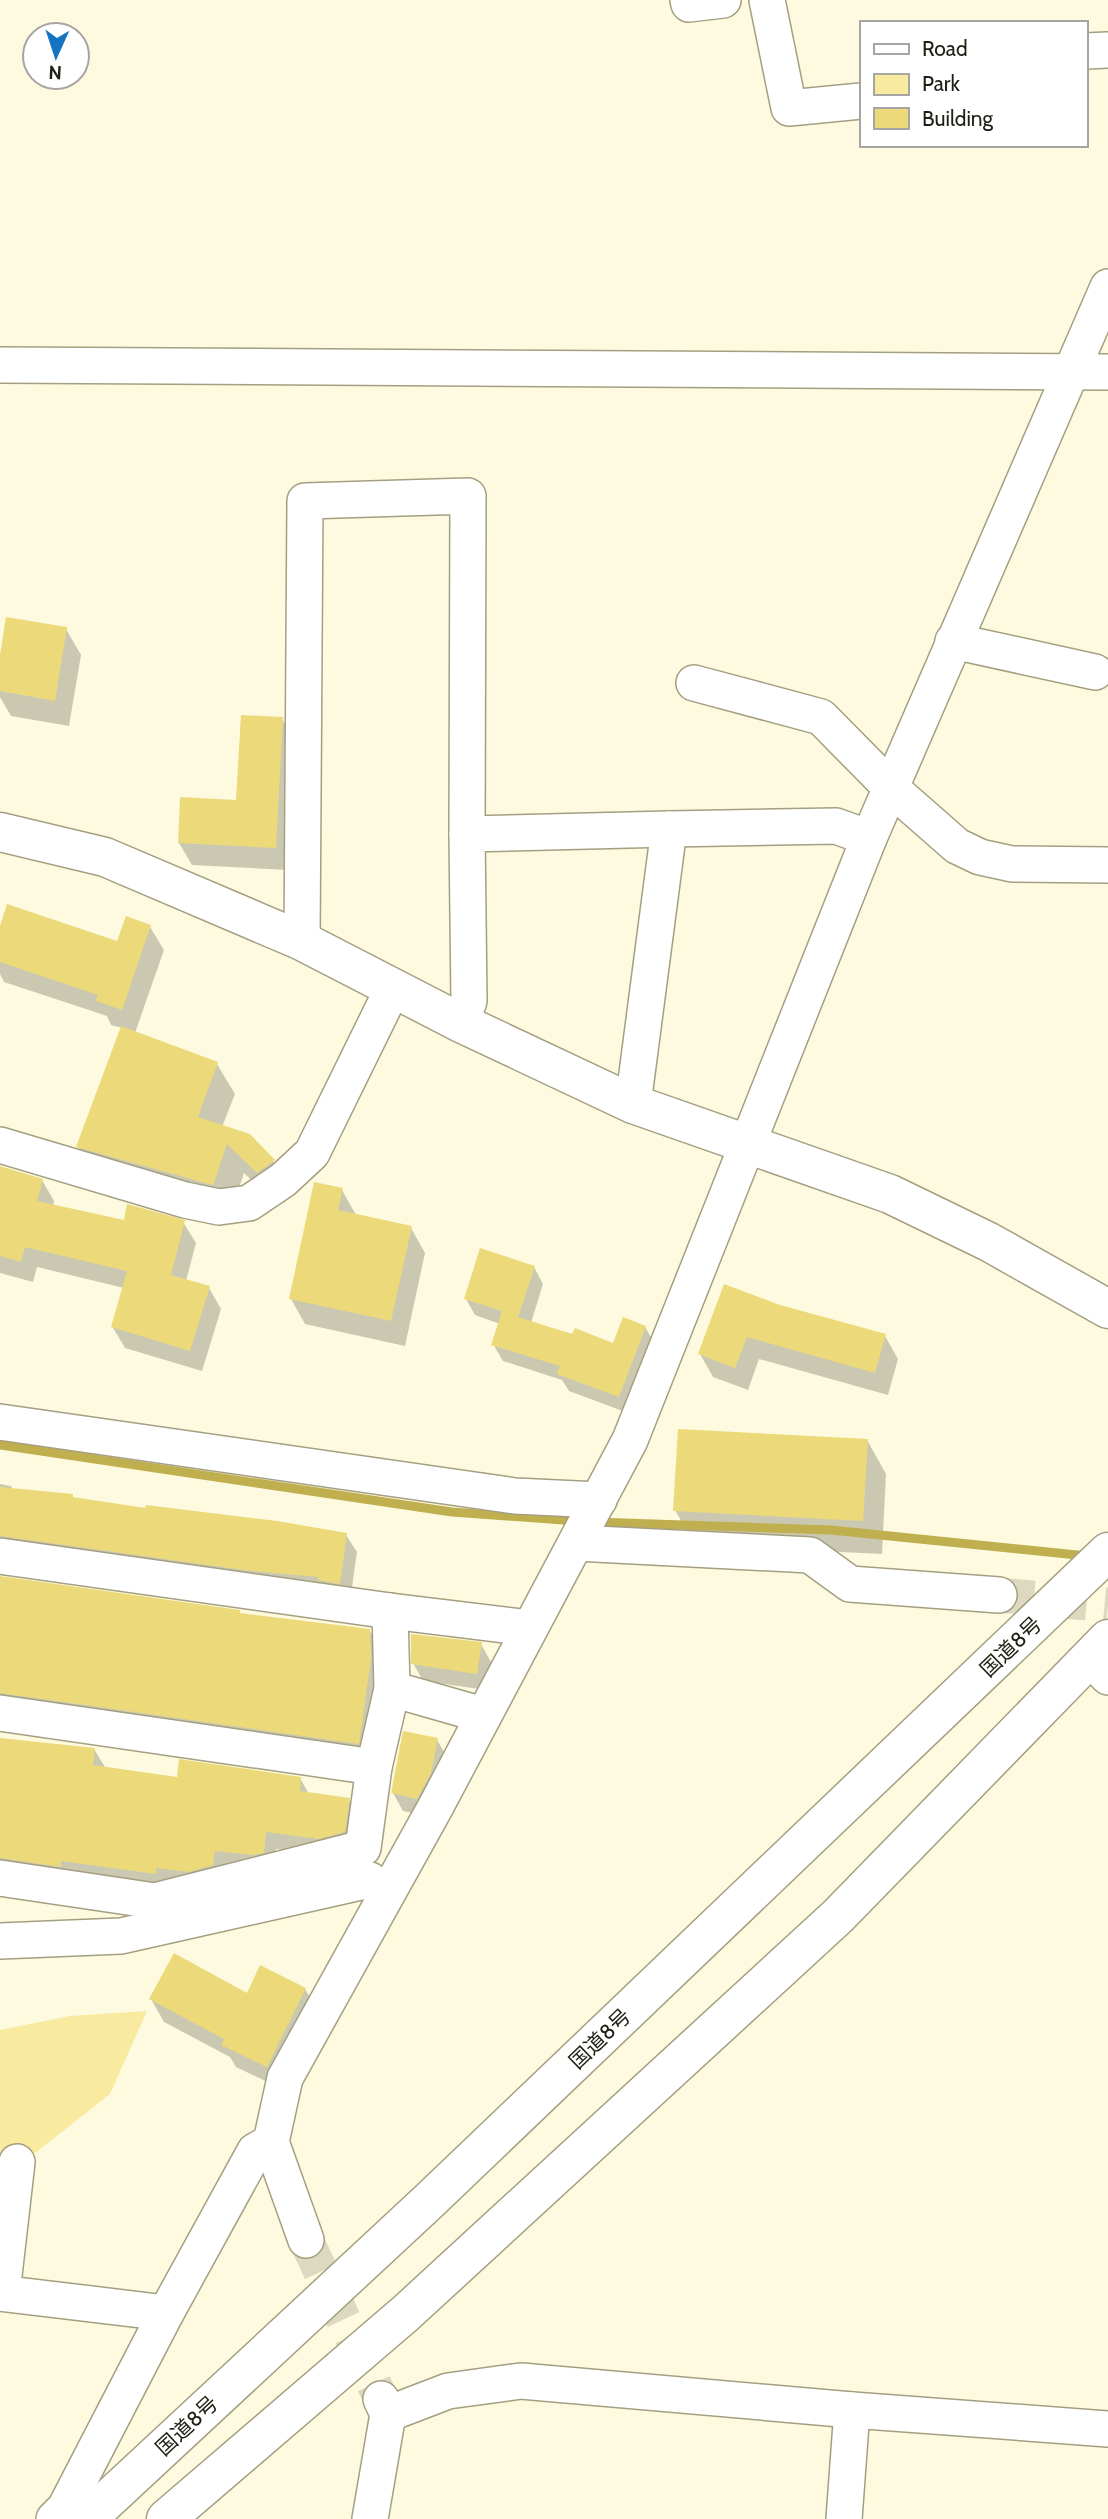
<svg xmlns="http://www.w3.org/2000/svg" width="1108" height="2519" viewBox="0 0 1108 2519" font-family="Cabin,'Noto Sans JP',sans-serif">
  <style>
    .green { fill: #f8eba0 }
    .shadow { fill: #0003 }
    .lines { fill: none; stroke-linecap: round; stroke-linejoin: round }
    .stream { stroke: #c0af4e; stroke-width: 9 }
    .building { fill: #ecda7a }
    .street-tunnel { stroke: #ddd9c0; stroke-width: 35; stroke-dasharray: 35 18; stroke-linecap: butt }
    .street-casing { stroke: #a59f81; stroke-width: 38 }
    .secondary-casing { stroke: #a59f81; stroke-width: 41 }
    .highway-casing { stroke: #a59f81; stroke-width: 41 }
    .street { stroke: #fff; stroke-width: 35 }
    .secondary { stroke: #fff; stroke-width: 38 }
    .highway { stroke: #fff; stroke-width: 38 }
    .labels { text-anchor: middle; stroke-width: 5; stroke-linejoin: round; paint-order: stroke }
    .street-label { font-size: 21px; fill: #211f13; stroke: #fff }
  </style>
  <rect width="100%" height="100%" fill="#fefadf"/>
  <polygon class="green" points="147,2011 110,2094 30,2157 0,2167 0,2030 70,2016"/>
  <g class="shadow">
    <polygon points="66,629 81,655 69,726 11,716 0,697 0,666"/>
    <polygon points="282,719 295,741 288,870 192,865 179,843 238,802"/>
    <polygon points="150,927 164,950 135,1033 217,1064 235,1094 222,1127 249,1136 273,1161 291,1191 275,1203 244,1173 230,1215 95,1177 78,1146 122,1028 111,1025 107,1016 4,982 0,974 0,931 118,943"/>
    <polygon points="0,1167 42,1180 54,1201 53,1206 125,1222 183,1222 196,1243 186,1281 209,1288 221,1309 202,1371 125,1348 112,1326 124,1288 37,1267 33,1282 0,1273"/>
    <polygon points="342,1190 356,1215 411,1228 425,1253 405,1346 305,1324 291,1299"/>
    <polygon points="534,1267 543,1284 531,1323 614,1345 645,1327 655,1344 628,1413 569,1391 562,1380 503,1361 493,1344 500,1324 475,1315 466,1299"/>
    <polygon points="780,1307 885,1336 898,1359 888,1395 759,1359 748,1390 713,1377 700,1354"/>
    <polygon points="867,1440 886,1474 882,1554 695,1545 675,1510"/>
    <polygon points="0,1484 11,1486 13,1490 72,1495 74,1499 346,1535 357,1552 350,1601 0,1550"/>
    <polygon points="0,1577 241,1615 369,1630 380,1648 368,1762 0,1710"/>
    <polygon points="481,1644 491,1662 486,1690 423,1681 413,1663"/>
    <polygon points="0,1740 94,1749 105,1767 179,1779 300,1778 309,1794 348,1799 359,1817 354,1850 330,1856 276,1849 273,1870 200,1889 0,1878"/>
    <polygon points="437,1740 447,1757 427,1816 403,1811 393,1793"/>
    <polygon points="305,1989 318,2011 280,2088 236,2067 230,2057 164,2022 151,1999"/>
  </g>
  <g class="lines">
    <g class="stream">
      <polyline points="0,1445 452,1512 578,1521"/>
      <polyline points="595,1522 831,1530 1087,1556"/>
    </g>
  </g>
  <g class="building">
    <polygon points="6,617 67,627 55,701 0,691 0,655"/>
    <polygon points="241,715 283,717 276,848 178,843 180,797 236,800"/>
    <polygon points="7,904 117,941 126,916 151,925 122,1010 96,1001 98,995 0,962 0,926"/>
    <polygon points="121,1026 218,1062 198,1117 250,1134 275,1160 257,1173 227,1144 213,1185 76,1147"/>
    <polygon points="0,1166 43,1179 37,1201 124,1220 127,1204 185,1220 171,1275 210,1286 190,1351 111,1327 127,1271 25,1247 21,1262 0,1256"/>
    <polygon points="314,1182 343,1188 338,1210 412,1226 391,1321 289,1299"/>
    <polygon points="480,1248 535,1266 518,1317 572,1334 575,1328 613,1343 623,1317 646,1326 619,1397 557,1374 560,1366 491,1345 502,1311 464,1299"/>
    <polygon points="724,1284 780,1305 886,1334 875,1373 747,1337 735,1368 698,1354"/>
    <polygon points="678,1429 868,1439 863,1521 673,1511"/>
    <polygon points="0,1487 73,1494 73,1497 145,1508 146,1505 277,1521 347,1533 340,1584 318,1580 318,1577 244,1570 0,1536"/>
    <polygon points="0,1576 240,1610 240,1613 370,1629 371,1658 359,1744 0,1693"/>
    <polygon points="411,1634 482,1642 477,1674 411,1664"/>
    <polygon points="403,1731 438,1738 431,1773 417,1799 391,1793"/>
    <polygon points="0,1738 95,1748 93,1765 177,1777 179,1759 301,1777 300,1791 350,1798 345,1832 319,1839 266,1832 264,1853 252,1855 215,1851 213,1865 189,1872 156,1868 156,1874 61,1861 61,1867 0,1858"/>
    <polygon points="174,1953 247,1993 260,1965 306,1988 267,2067 221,2045 224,2039 149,1999"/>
  </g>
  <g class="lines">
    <g class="street-tunnel">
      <polyline points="999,1595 1108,1605"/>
      <polyline points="306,2240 381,2399"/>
    </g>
    <g class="street-casing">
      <g id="street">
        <polyline points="688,0 689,4 723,0"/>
        <polyline points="767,0 789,108 861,101"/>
        <polyline points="1085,51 1108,50"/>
        <polyline points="0,365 1108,372"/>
        <polyline points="953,641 1095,672"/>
        <polyline points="694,683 821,717 892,789 957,846 980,857 1012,864 1108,865"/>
        <polyline points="302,941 305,501 468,496 467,834"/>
        <polyline points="461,1023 469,1001 467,834 669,829"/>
        <polyline points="633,1104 669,829 836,826 869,838"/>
        <polyline points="0,1145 185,1200 219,1207 249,1203 283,1180 312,1153 393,988"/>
        <polyline points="0,1422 515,1496 599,1500"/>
        <polyline points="576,1543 810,1555 850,1584 999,1595"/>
        <polyline points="0,1556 390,1611 392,1689"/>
        <polyline points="390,1611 530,1628"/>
        <polyline points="1090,1658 1108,1677"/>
        <polyline points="0,1713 374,1767 392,1689 483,1715"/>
        <polyline points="0,1878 155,1901 363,1848 374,1767"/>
        <polyline points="0,1941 121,1936 370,1880"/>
        <polyline points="306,2240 271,2142 285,2078 436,1806 630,1440 869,838 1108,287"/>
        <polyline points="0,2293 166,2313"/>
        <polyline points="2,2293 17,2162"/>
        <polyline points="388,2414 448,2391 521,2381 852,2410 1108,2429"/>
        <polyline points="54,2519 65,2508 166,2313 255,2151 271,2142"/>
        <polyline points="370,2519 388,2414 381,2399"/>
        <polyline points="844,2519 852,2410"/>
      </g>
    </g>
    <g class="secondary-casing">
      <polyline id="secondary" points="0,832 105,857 302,941 461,1023 633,1104 890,1194 989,1242 1108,1309"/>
    </g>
    <g class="highway-casing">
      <g id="highway">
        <polyline points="87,2519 428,2202 1108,1552"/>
        <polyline points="166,2519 406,2313 838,1916 1108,1639"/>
      </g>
    </g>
    <use href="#street" class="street"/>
    <use href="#secondary" class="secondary"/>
    <use href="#highway" class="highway"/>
  </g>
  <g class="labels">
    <g class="street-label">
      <text transform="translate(1011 1647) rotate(-44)" y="7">国道8号</text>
      <text transform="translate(600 2039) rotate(-44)" y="7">国道8号</text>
      <text transform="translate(187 2426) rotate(-43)" y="7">国道8号</text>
    </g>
  </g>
  <rect x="860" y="21" width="228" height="126" fill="#ffffff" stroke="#a6a5a1" stroke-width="2"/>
  <rect x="874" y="44" width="35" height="10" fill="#ffffff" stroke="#a6a5a1" stroke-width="2"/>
  <text x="922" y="56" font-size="21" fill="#211f13">Road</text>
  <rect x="874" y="74" width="35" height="21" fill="#f8eba0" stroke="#a6a5a1" stroke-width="2"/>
  <text x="922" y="91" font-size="21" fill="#211f13">Park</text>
  <rect x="874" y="108" width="35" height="21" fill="#ecda7a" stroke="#a6a5a1" stroke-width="2"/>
  <text x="922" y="126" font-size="21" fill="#211f13">Building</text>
  <g transform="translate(56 56) rotate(183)"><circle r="33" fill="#ffffff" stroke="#a6a5a1" stroke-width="2"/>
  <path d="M0-5L12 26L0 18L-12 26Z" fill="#1474c0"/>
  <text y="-10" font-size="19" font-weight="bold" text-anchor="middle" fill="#211f13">N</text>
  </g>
</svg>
